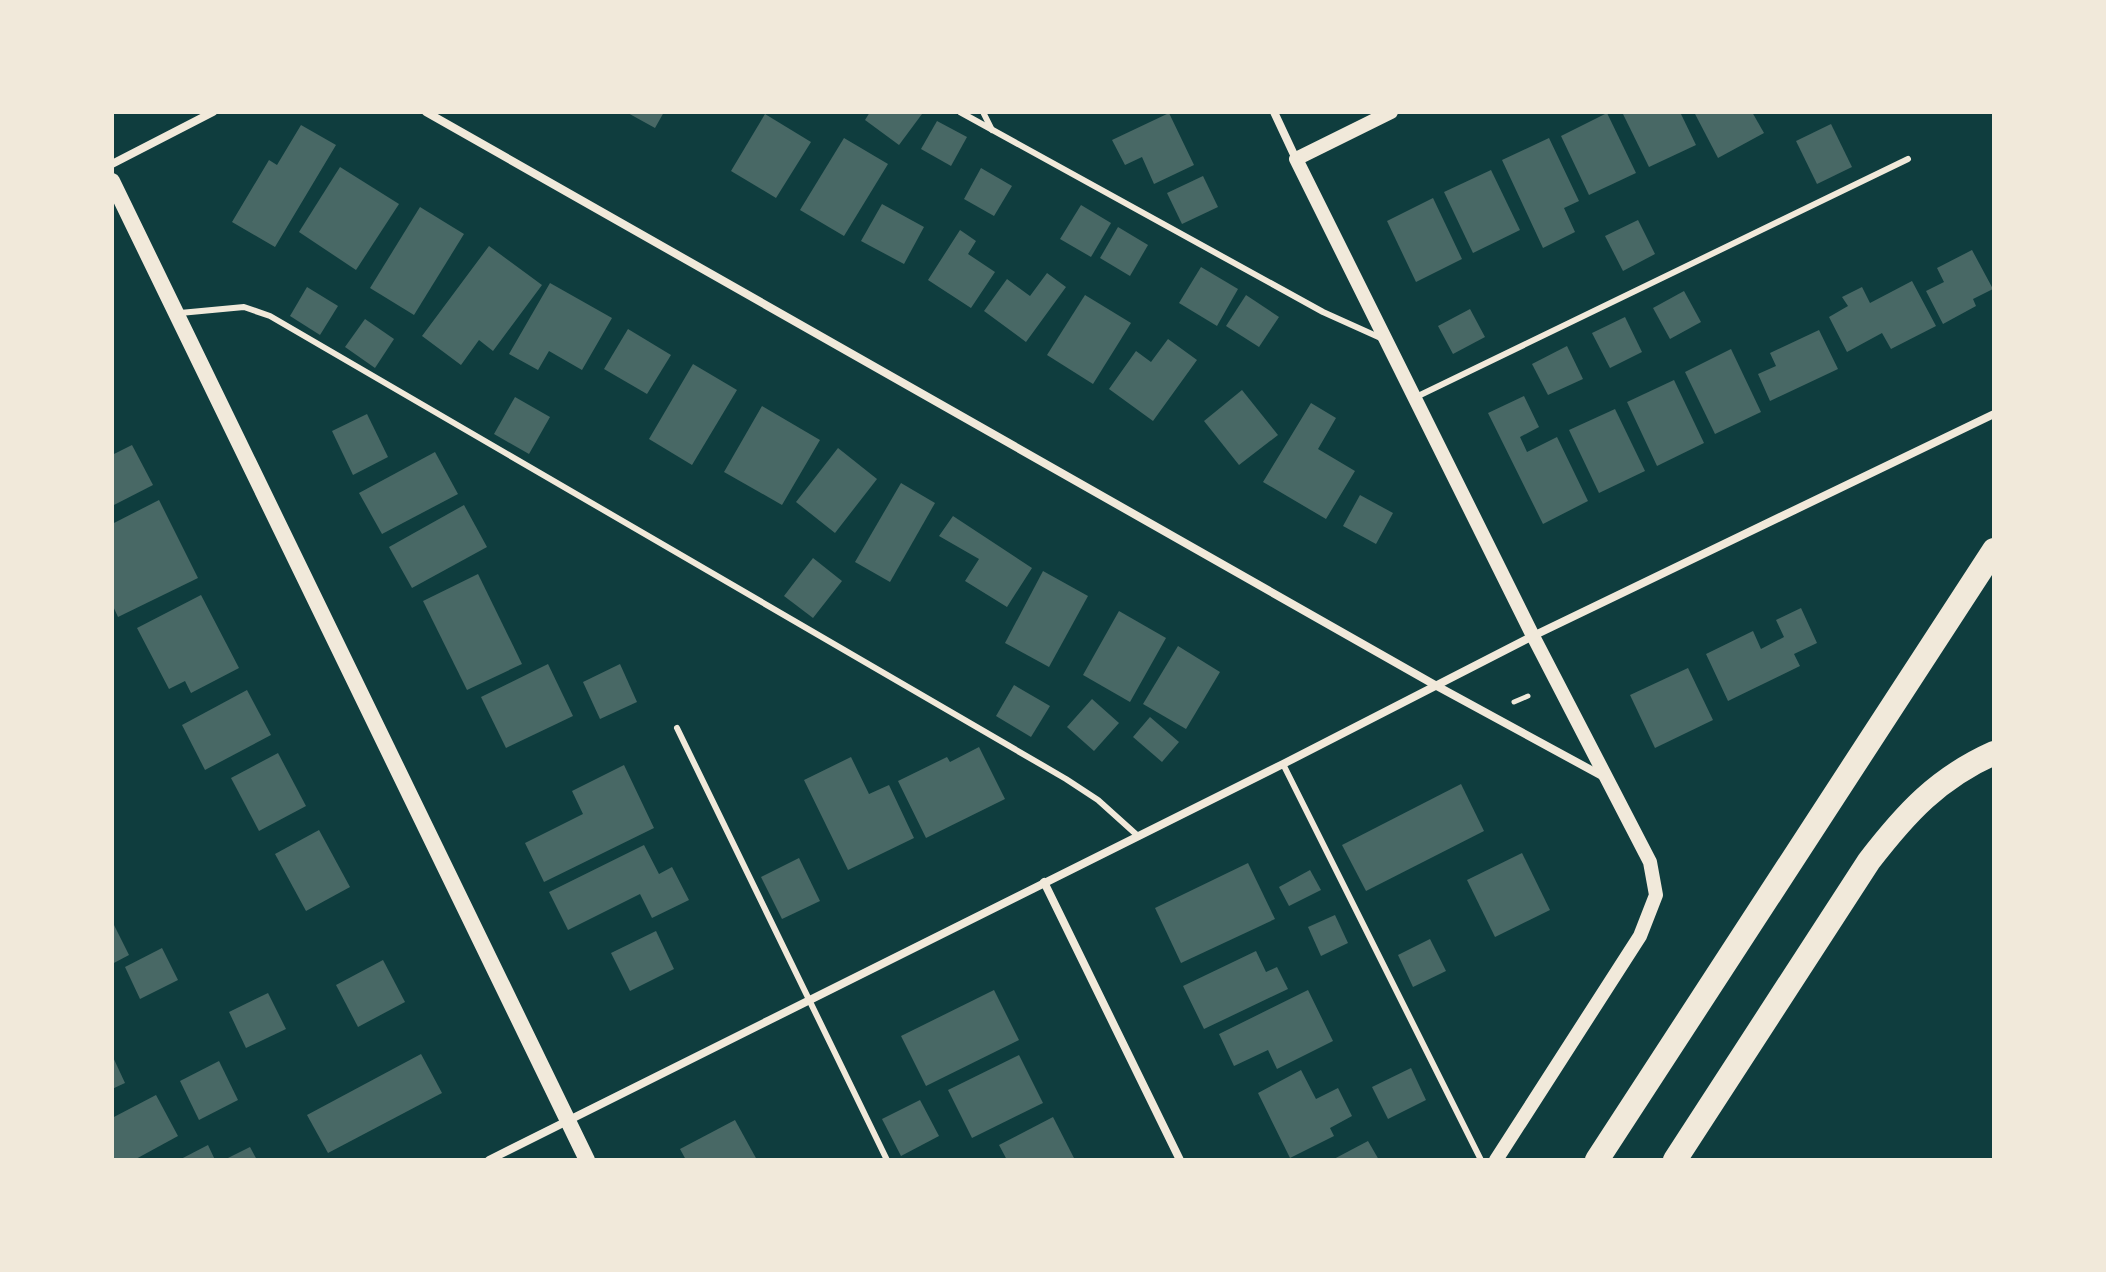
<svg xmlns="http://www.w3.org/2000/svg" width="2106" height="1272" viewBox="0 0 2106 1272" font-family="'Zilla Slab',serif">
  <style>
    .building { fill: #486865 }
    .lines { fill: none; stroke-linecap: round; stroke-linejoin: round }
    .path { stroke: #f1e9da; stroke-width: 5 }
    .service { stroke: #f1e9da; stroke-width: 6 }
    .minor { stroke: #f1e9da; stroke-width: 8 }
    .tertiary { stroke: #f1e9da; stroke-width: 14 }
    .secondary { stroke: #f1e9da; stroke-width: 16 }
    .motorway { stroke: #f1e9da; stroke-width: 24 }
  </style>
  <rect width="100%" height="100%" fill="#0f3d3e"/>
  <g class="building">
    <polygon points="626,112 664,112 655,128"/>
    <polygon points="870,112 919,112 922,114 899,145 865,120"/>
    <polygon points="1622,112 1680,112 1696,145 1649,167"/>
    <polygon points="1694,112 1752,112 1764,133 1718,158"/>
    <polygon points="1169,113 1194,165 1154,184 1142,157 1125,165 1112,140"/>
    <polygon points="1607,113 1636,173 1589,195 1561,136"/>
    <polygon points="765,114 811,142 776,198 731,171"/>
    <polygon points="937,121 967,137 951,166 921,149"/>
    <polygon points="1831,124 1852,167 1817,184 1796,141"/>
    <polygon points="301,125 336,145 275,247 232,222 269,160 277,165"/>
    <polygon points="844,138 888,164 844,236 800,210"/>
    <polygon points="1549,138 1579,201 1564,208 1575,232 1543,248 1502,160"/>
    <polygon points="340,167 399,204 356,270 299,232"/>
    <polygon points="981,168 1012,186 994,216 964,199"/>
    <polygon points="1491,170 1520,230 1473,253 1444,192"/>
    <polygon points="1203,176 1218,207 1182,224 1167,193"/>
    <polygon points="1433,198 1462,259 1416,282 1387,221"/>
    <polygon points="882,204 924,227 904,264 861,241"/>
    <polygon points="1081,205 1111,223 1091,257 1060,239"/>
    <polygon points="420,207 464,234 414,315 370,288"/>
    <polygon points="1638,220 1655,254 1623,271 1605,236"/>
    <polygon points="1118,227 1148,245 1130,276 1100,258"/>
    <polygon points="960,230 976,241 968,254 995,272 971,308 928,280"/>
    <polygon points="489,246 542,285 493,351 479,340 461,365 422,336"/>
    <polygon points="1972,250 1993,289 1973,299 1976,306 1943,324 1926,291 1944,282 1937,268"/>
    <polygon points="1201,267 1238,289 1217,326 1179,303"/>
    <polygon points="1047,273 1066,287 1026,342 984,311 1007,279 1030,296"/>
    <polygon points="1912,281 1936,326 1891,349 1882,333 1847,352 1829,317 1848,306 1842,297 1862,287 1870,303"/>
    <polygon points="550,283 612,318 582,370 549,351 538,370 509,354"/>
    <polygon points="307,287 338,306 320,335 290,316"/>
    <polygon points="1684,291 1701,322 1670,339 1653,308"/>
    <polygon points="1085,295 1131,323 1093,384 1047,355"/>
    <polygon points="1246,295 1279,317 1259,347 1226,326"/>
    <polygon points="1470,309 1485,337 1453,354 1438,326"/>
    <polygon points="1625,317 1642,352 1610,368 1592,333"/>
    <polygon points="365,319 394,339 375,368 345,347"/>
    <polygon points="628,329 671,355 647,394 604,369"/>
    <polygon points="1819,330 1838,369 1770,401 1758,374 1776,366 1770,353"/>
    <polygon points="1168,339 1197,360 1153,421 1109,389 1136,351 1151,362"/>
    <polygon points="1567,346 1583,379 1548,395 1532,364"/>
    <polygon points="1731,349 1761,412 1715,434 1685,372"/>
    <polygon points="693,364 737,390 692,465 649,439"/>
    <polygon points="1674,380 1704,443 1657,466 1627,402"/>
    <polygon points="1242,390 1278,435 1239,465 1204,421"/>
    <polygon points="1524,396 1539,427 1520,437 1527,452 1557,437 1588,501 1543,524 1488,413"/>
    <polygon points="515,397 550,417 529,454 494,434"/>
    <polygon points="1311,403 1336,418 1318,449 1355,471 1326,519 1263,482"/>
    <polygon points="762,406 820,440 782,505 724,472"/>
    <polygon points="1615,409 1645,471 1599,493 1569,430"/>
    <polygon points="367,414 388,457 353,475 332,431"/>
    <polygon points="132,445 153,485 112,506 112,455"/>
    <polygon points="838,448 877,479 835,533 796,502"/>
    <polygon points="435,452 458,494 382,534 359,493"/>
    <polygon points="901,483 935,503 890,582 855,562"/>
    <polygon points="1360,495 1393,513 1376,544 1343,526"/>
    <polygon points="159,500 198,578 118,617 112,604 112,524"/>
    <polygon points="464,505 487,547 412,588 389,547"/>
    <polygon points="953,516 1032,568 1007,607 965,581 979,559 939,536"/>
    <polygon points="813,558 842,581 813,618 784,596"/>
    <polygon points="1043,571 1088,596 1049,667 1005,643"/>
    <polygon points="478,574 522,664 467,690 423,601"/>
    <polygon points="201,595 239,668 191,693 185,681 169,689 137,628"/>
    <polygon points="1801,608 1817,643 1794,654 1800,666 1728,701 1706,654 1753,631 1761,649 1784,637 1776,620"/>
    <polygon points="1119,611 1166,638 1130,702 1083,675"/>
    <polygon points="1178,646 1220,672 1186,729 1143,704"/>
    <polygon points="548,664 573,716 506,748 481,697"/>
    <polygon points="620,664 637,702 600,719 583,682"/>
    <polygon points="1688,668 1713,720 1655,748 1630,695"/>
    <polygon points="1014,685 1050,706 1031,737 996,716"/>
    <polygon points="247,690 271,735 205,770 182,725"/>
    <polygon points="1092,699 1119,723 1094,751 1067,727"/>
    <polygon points="1150,717 1179,742 1162,762 1133,737"/>
    <polygon points="979,747 1005,799 926,838 898,781 947,757 950,762"/>
    <polygon points="278,753 306,806 259,831 231,778"/>
    <polygon points="851,757 869,794 889,785 914,838 848,870 804,780"/>
    <polygon points="624,765 654,828 544,882 525,843 583,814 572,791"/>
    <polygon points="1461,784 1484,831 1366,891 1342,845"/>
    <polygon points="319,830 350,887 306,911 275,854"/>
    <polygon points="644,845 659,874 672,867 689,900 652,918 640,894 568,930 549,892"/>
    <polygon points="1522,853 1550,910 1495,937 1467,880"/>
    <polygon points="799,858 820,901 782,919 761,877"/>
    <polygon points="1248,863 1275,919 1181,963 1155,908"/>
    <polygon points="1310,870 1321,890 1289,906 1279,887"/>
    <polygon points="1335,915 1348,943 1321,956 1308,927"/>
    <polygon points="112,921 129,955 112,964"/>
    <polygon points="656,931 674,969 630,991 611,953"/>
    <polygon points="1430,939 1446,971 1413,987 1398,955"/>
    <polygon points="162,948 178,980 140,999 125,967"/>
    <polygon points="1256,951 1266,972 1277,967 1288,989 1204,1029 1183,986"/>
    <polygon points="383,960 405,1002 358,1027 336,985"/>
    <polygon points="994,990 1019,1040 926,1086 901,1036"/>
    <polygon points="1308,990 1333,1041 1277,1069 1268,1050 1234,1066 1219,1034"/>
    <polygon points="268,993 286,1029 246,1048 229,1012"/>
    <polygon points="421,1054 442,1093 328,1153 307,1115"/>
    <polygon points="112,1055 125,1083 112,1089"/>
    <polygon points="1019,1055 1043,1103 972,1138 948,1090"/>
    <polygon points="219,1061 238,1100 199,1120 180,1081"/>
    <polygon points="1411,1068 1426,1100 1388,1119 1372,1087"/>
    <polygon points="1301,1070 1316,1099 1338,1088 1352,1116 1330,1128 1334,1136 1290,1158 1258,1093"/>
    <polygon points="156,1095 178,1136 134,1160 112,1160 112,1118"/>
    <polygon points="920,1100 939,1136 901,1156 882,1119"/>
    <polygon points="1053,1117 1075,1160 1007,1160 999,1145"/>
    <polygon points="735,1120 757,1160 686,1160 680,1149"/>
    <polygon points="1368,1141 1379,1160 1332,1160"/>
    <polygon points="208,1145 215,1160 179,1160"/>
    <polygon points="250,1147 257,1160 224,1160"/>
  </g>
  <g class="lines">
    <polyline class="path" points="1514,702 1528,696"/>
    <g class="service">
      <polyline points="960,112 1323,312 1383,339"/>
      <polyline points="983,112 992,130"/>
      <polyline points="180,313 244,307 270,316 1066,779 1098,800 1138,836"/>
      <polyline points="1414,398 1908,159"/>
      <polyline points="677,728 887,1160"/>
      <polyline points="1283,764 1481,1160"/>
    </g>
    <g class="minor">
      <polyline points="426,112 1435,685 1604,777"/>
      <polyline points="1274,112 1296,159"/>
      <polyline points="112,164 213,112"/>
      <polyline points="1044,882 1180,1160"/>
      <polyline points="489,1160 1283,764 1533,636 1994,414"/>
    </g>
    <polyline class="tertiary" points="1391,112 1296,159 1533,636 1650,862 1656,895 1640,936 1496,1160"/>
    <polyline class="secondary" points="112,181 587,1160"/>
    <g class="motorway">
      <polyline points="1597,1160 1994,550"/>
      <path d="M1675 1160 1869 861C1906 813 1938 778 1994 753"/>
    </g>
  </g>
  <rect width="2106" height="1272" fill="none" stroke="#f1e9da" stroke-width="228"/>
</svg>
